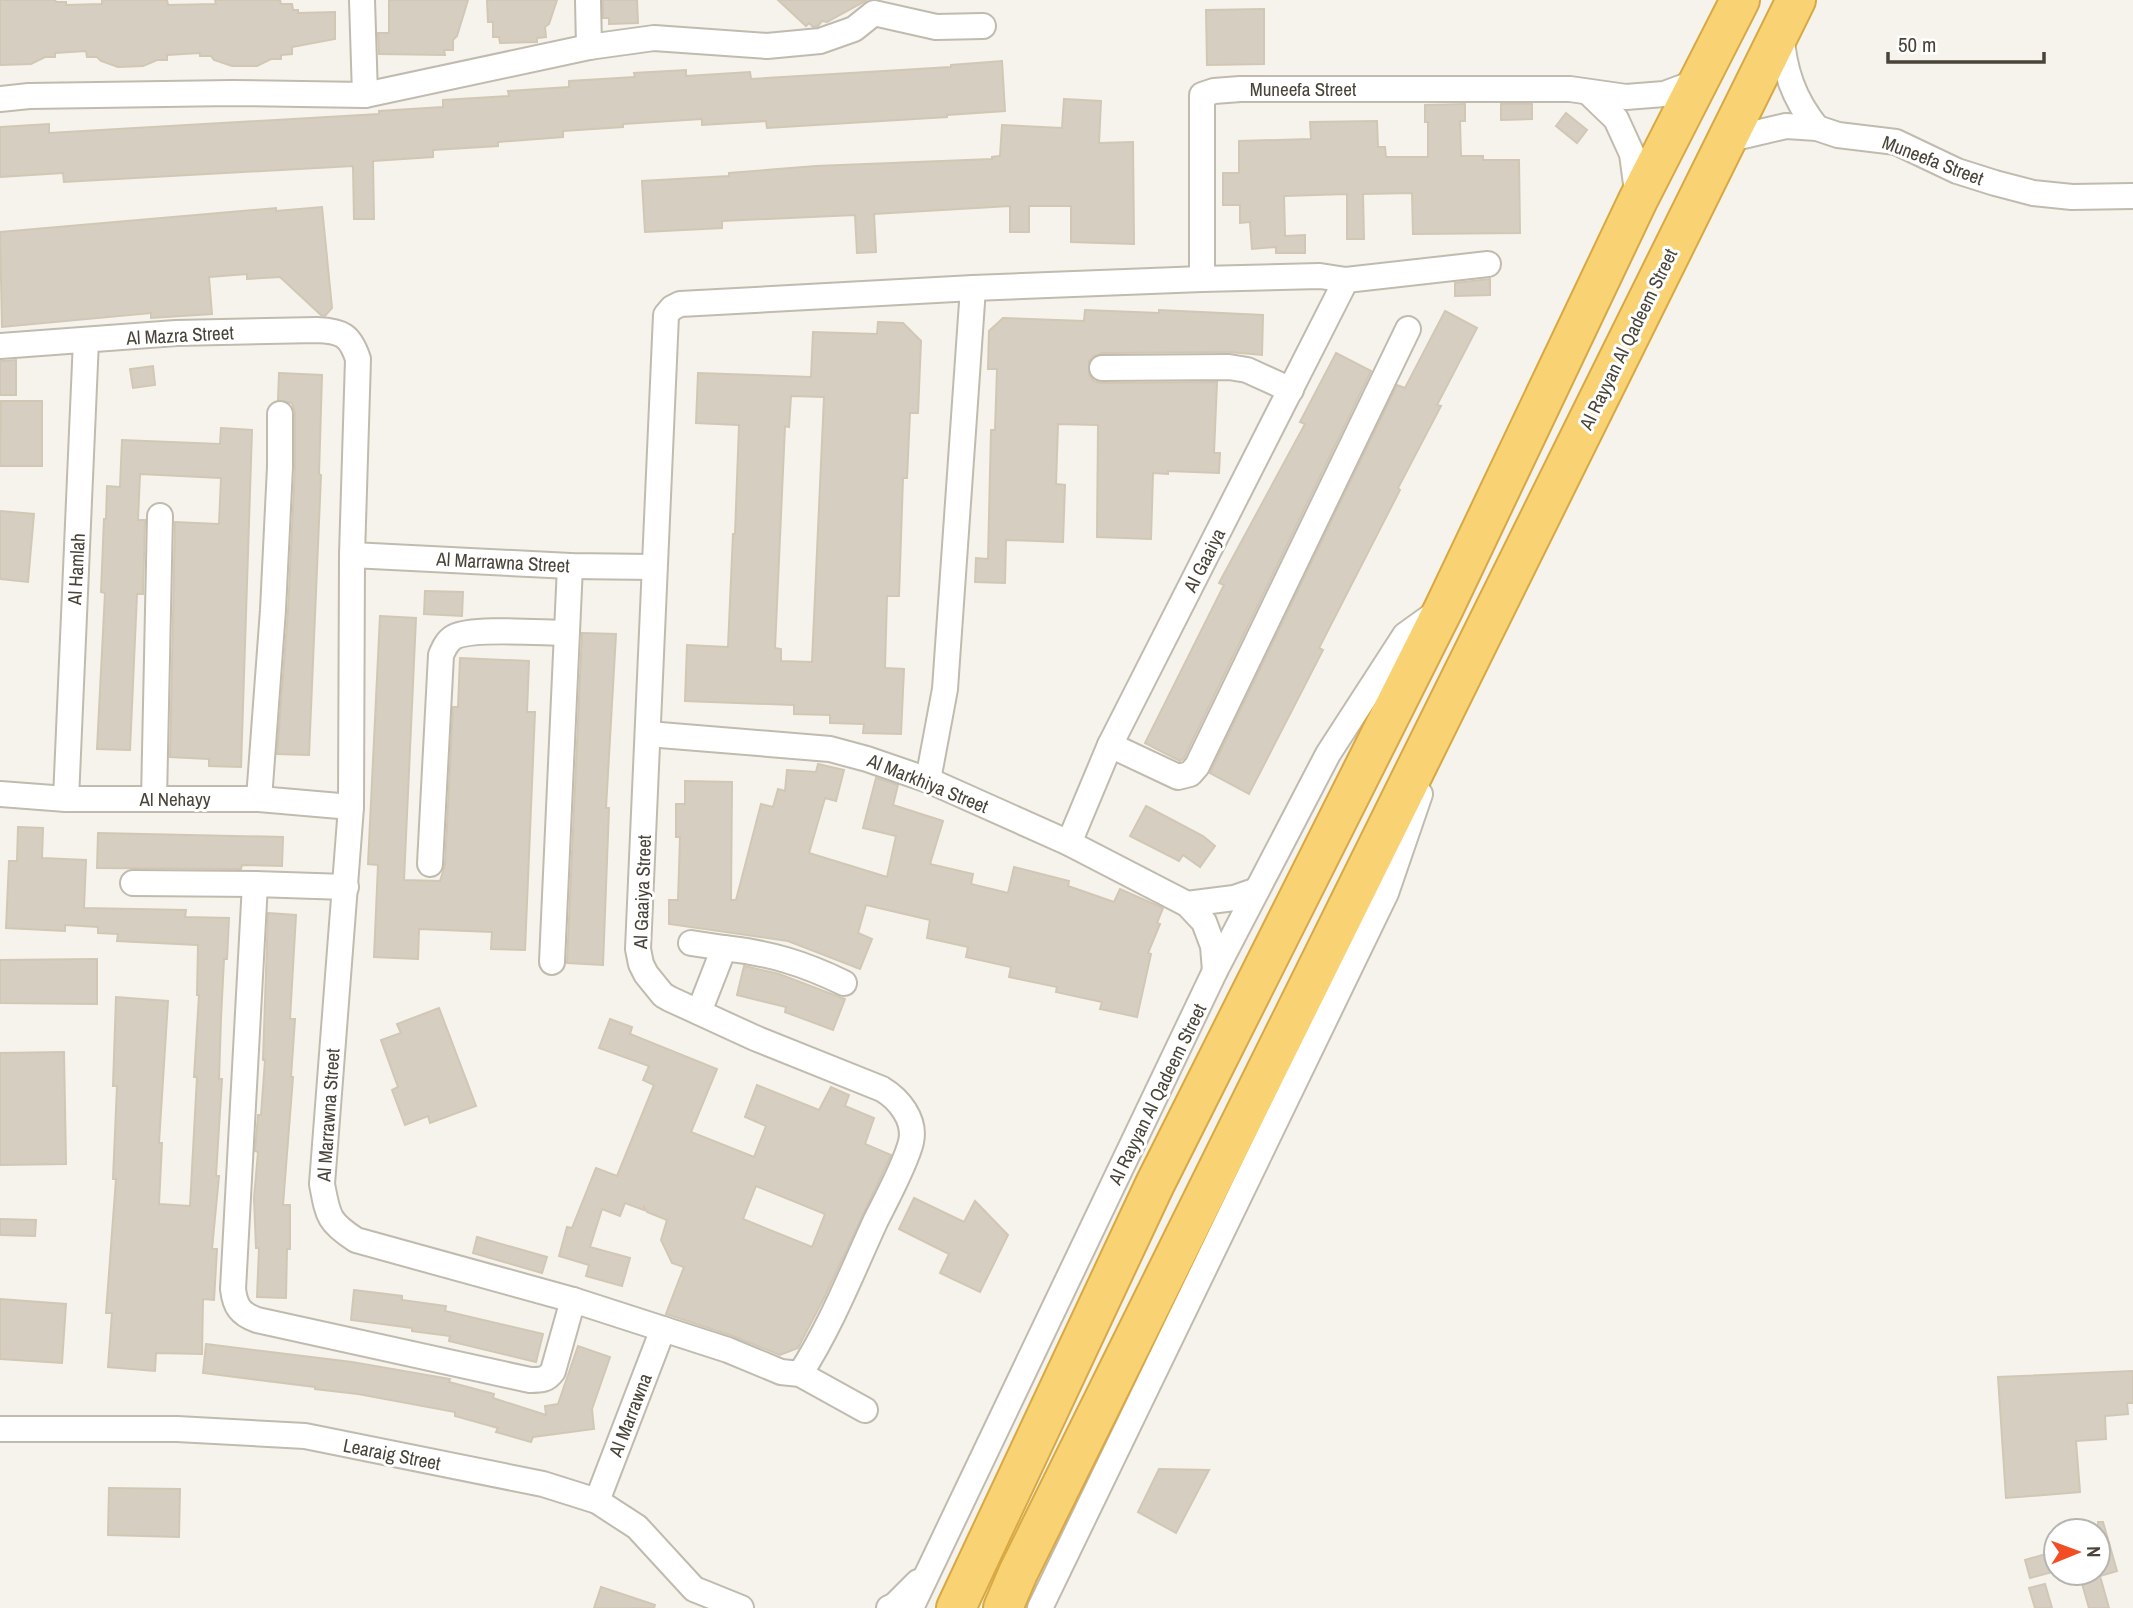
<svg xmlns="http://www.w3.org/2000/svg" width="2133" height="1608" viewBox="0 0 2133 1608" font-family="'Archivo Narrow',sans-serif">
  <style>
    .building { fill: #d6cfc1; stroke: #d1c7b4; stroke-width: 2; fill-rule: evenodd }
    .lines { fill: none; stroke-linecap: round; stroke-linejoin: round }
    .street-casing { stroke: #c0bbae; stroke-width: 28 }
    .highway-casing { stroke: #d8a842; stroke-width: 42 }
    .street { stroke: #fff; stroke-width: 24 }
    .highway { stroke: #f8d273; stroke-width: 38 }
    .labels { text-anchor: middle; stroke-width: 6; stroke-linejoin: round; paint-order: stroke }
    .street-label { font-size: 19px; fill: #494439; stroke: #fff }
  </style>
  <rect width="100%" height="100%" fill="#f5f3eb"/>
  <g class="building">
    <polygon points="0,0 55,0 56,2 66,2 66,5 102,4 102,0 167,0 168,5 216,4 215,0 280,0 281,4 292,4 293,10 298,10 298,13 335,12 335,39 292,47 292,54 281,55 281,59 271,59 257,66 232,66 214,60 211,56 200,56 200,53 167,55 167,60 157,60 143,66 118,67 101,61 97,57 87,57 86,51 55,53 55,57 45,57 31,64 0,65"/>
    <polygon points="389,0 468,0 457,36 453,40 453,50 444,50 445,55 379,54 378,33 389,33"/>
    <polygon points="487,0 557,0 549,24 545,27 546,37 537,38 537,42 500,43 499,37 493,37 493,22 488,22"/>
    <polygon points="603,0 637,0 638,23 609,24 609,18 603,18"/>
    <polygon points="778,0 867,0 827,22 822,21 818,26 813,27 809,23 806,26"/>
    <polygon points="1264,9 1264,64 1207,65 1206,10"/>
    <polygon points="1002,61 1005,111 947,115 947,117 767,128 766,121 702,125 702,119 623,124 623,127 563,131 563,137 498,142 498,146 433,150 433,157 373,161 374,219 354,219 353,166 64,182 63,173 0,177 0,127 49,124 49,133 379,114 379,111 443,107 443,100 509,96 508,91 569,87 569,81 635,77 634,73 686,70 686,76 750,72 751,79 951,67 951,65"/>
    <polygon points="1064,99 1101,101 1099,143 1133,142 1134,244 1071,242 1071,206 1029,206 1029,232 1010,232 1010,206 874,214 876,252 857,253 855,215 722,221 722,228 645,232 642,181 729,176 729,173 816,166 992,159 992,157 1000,156 1002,125 1062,128"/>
    <polygon points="1465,104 1465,121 1460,121 1461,156 1483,156 1483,160 1519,160 1520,233 1413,234 1412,193 1363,194 1364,239 1347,239 1347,194 1284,196 1285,236 1305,235 1305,253 1276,253 1276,247 1252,249 1250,222 1240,223 1240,205 1223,205 1223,173 1239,173 1239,141 1311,139 1310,122 1377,121 1378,147 1385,147 1386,157 1428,157 1428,122 1425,122 1425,105"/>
    <polygon points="1501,104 1532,104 1532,119 1501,120"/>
    <polygon points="1566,113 1587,130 1577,143 1556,126"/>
    <polygon points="322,207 332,308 325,316 321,315 280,277 247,279 247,274 209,277 212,314 151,318 151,313 2,327 0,232 242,211 276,208 276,211"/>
    <polygon points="1490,279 1490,295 1455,296 1455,283"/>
    <polygon points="1085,310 1159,313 1159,310 1263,315 1262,355 1229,352 1102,353 1094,356 1089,361 1089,375 1094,381 1101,383 1217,382 1214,453 1220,453 1219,473 1168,471 1168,474 1153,473 1151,539 1097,537 1098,425 1058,424 1056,484 1065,485 1063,542 1006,540 1005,583 975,582 976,558 988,559 991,430 995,430 997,369 988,369 989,331 1003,318 1084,321"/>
    <polygon points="1445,311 1477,328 1437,405 1441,406 1398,488 1400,490 1319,648 1323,650 1249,794 1210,773 1397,385 1405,388"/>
    <path d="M878 322 903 323 921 341 918 413H910L907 478H903L899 596H887L885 668 904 669 901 734 863 733 864 724 830 723V715L794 714V705L685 701 687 645 728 647 733 534H735L739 425 696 423 698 373 811 377 813 332 877 334ZM791 396 824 397 812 662 781 661V649L775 648 785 426 789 427Z"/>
    <polygon points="1336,353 1371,371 1184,758 1180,761 1145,743 1224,585 1219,583 1305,424 1300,422"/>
    <polygon points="16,360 16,395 0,395 0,361"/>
    <polygon points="153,366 155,385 133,388 130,369"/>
    <polygon points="279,373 322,375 319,474 321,475 309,755 277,754 288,611 295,467 295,413 292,403 278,400"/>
    <polygon points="1,401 42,401 42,466 0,466"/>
    <polygon points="221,428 252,430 241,767 209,766 209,759 170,757 175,522 219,524 221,478 140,474 138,520 145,520 143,594 137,594 130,750 97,749 105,593 101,592 104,519 106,519 107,486 120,487 122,440 220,444"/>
    <polygon points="0,511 34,514 28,582 0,579"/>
    <polygon points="425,591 463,592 462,616 424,614"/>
    <polygon points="380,616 416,618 404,880 440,881 445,865 453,707 458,707 460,658 529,661 527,712 535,712 525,950 491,949 492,932 419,929 418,959 374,957 378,865 368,864"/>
    <polygon points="582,633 616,634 606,808 609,808 603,965 567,963"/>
    <polygon points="818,764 844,770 836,801 825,798 809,853 887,877 896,836 863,828 876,778 898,785 893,805 943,821 930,864 973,874 971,884 1008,893 1014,867 1069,881 1068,886 1114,902 1120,889 1163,908 1157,923 1160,924 1148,953 1151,954 1137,1017 1100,1009 1102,1002 1056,992 1057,987 1009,977 1011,967 966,957 968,947 927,938 930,920 866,905 858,933 872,939 860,969 788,941 669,924 669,900 678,900 680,837 676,837 676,804 685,804 685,781 732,782 731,900 736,900 761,804 773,807 778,789 785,791 787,770 816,772"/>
    <polygon points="1146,806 1203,836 1215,846 1200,867 1183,855 1179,861 1130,836"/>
    <polygon points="18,827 43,828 42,858 86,860 84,908 186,910 185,917 229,918 227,959 224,959 221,1018 219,1079 222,1079 216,1176 219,1176 212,1249 217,1249 214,1300 203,1299 202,1354 156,1353 155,1371 108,1367 112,1313 106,1313 116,1179 113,1179 117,1086 113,1086 116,997 168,1001 159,1143 162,1143 159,1204 190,1206 197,1077 194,1077 199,995 197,995 198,945 117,941 118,934 98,933 98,927 65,925 65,931 6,928 9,861 17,861"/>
    <polygon points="98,833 283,837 282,866 242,865 241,869 97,868"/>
    <polygon points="268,913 296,915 290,1019 295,1019 291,1077 293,1077 283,1205 290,1205 290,1249 287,1249 286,1298 257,1297 259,1248 256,1248 254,1198 258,1152 255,1151 258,1115 261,1115 265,1060 263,1060"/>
    <polygon points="97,959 97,1004 0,1003 0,960"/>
    <polygon points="744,966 779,974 845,999 833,1030 785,1012 786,1007 737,995"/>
    <polygon points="439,1008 476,1106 430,1123 428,1116 405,1125 392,1090 398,1087 381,1040 401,1033 397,1024"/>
    <path d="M610 1019 632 1027 630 1034 717 1069 691 1132 754 1157 766 1126 745 1117 757 1085 819 1110 831 1087 849 1095 845 1106 874 1118 865 1144 891 1155 824 1298 798 1348 780 1355 733 1336 666 1314 684 1267 672 1263 661 1240 667 1220 647 1212 644 1207V1210L625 1203 620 1216 602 1209 590 1247 630 1258 622 1286 586 1276 589 1265 559 1256 567 1227 572 1228 596 1168 617 1176 654 1085 643 1080 649 1066 599 1048ZM756 1186 825 1214 812 1247 743 1219Z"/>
    <polygon points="64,1052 66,1164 0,1165 0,1053"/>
    <polygon points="914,1198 964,1222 975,1201 1008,1235 980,1292 940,1273 949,1254 899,1229"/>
    <polygon points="0,1219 36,1220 35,1236 0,1235"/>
    <polygon points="477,1237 547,1257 542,1273 473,1253"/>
    <polygon points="354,1290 402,1296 402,1300 446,1306 445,1311 543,1334 536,1362 449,1341 450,1336 412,1331 412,1328 351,1320"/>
    <polygon points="0,1299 66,1304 62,1363 0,1359"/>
    <polygon points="206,1344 352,1362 450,1379 449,1382 494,1394 493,1398 546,1415 545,1406 558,1404 578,1346 610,1357 592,1409 594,1429 533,1437 531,1442 496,1432 498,1428 455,1416 455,1412 358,1394 315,1389 315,1387 203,1373"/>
    <polygon points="2133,1371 2133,1403 2127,1403 2128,1414 2105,1416 2106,1439 2076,1441 2080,1492 2006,1498 1998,1377"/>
    <polygon points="1159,1469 1209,1470 1176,1533 1138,1512"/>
    <polygon points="109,1488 180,1489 179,1537 108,1535"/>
    <polygon points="2098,1522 2103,1522 2117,1571 2100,1576 2109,1608 2089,1608 2079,1573 2098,1573"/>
    <polygon points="2056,1551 2056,1571 2030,1578 2025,1560"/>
    <polygon points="2045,1584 2052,1608 2035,1608 2029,1588"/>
    <polygon points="601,1587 655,1605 654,1608 594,1608"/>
  </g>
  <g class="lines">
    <g class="street-casing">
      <g id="street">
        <polyline points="362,0 365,95"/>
        <polyline points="588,0 589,47"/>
        <path d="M1781 32C1784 70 1793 98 1817 128"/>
        <polyline points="1589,93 1616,119 1632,154 1638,199"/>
        <polyline points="0,99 29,96 232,93 365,95 589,47 654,38 767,46 820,41 854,29 874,13 936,27 983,26"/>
        <polyline points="1726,140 1786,126 1817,128 1838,135 1896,142 1957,171 1995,183 2033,193 2072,197 2133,196"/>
        <polyline points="1202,279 1202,95 1214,91 1240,89 1570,89 1626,97 1664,94 1699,81"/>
        <path d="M0 346 176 333 317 330C342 331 350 335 358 359L352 555 351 807 322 1184C328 1216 328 1222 356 1240L573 1300 728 1350 781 1372 800 1374 865 1410"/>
        <polyline points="1102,368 1229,367 1247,370 1291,390"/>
        <polyline points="352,555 570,566 654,567"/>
        <polyline points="648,734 830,749 867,759 928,780 1069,843 1187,904 1204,922 1213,946 1215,971"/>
        <polyline points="1110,745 1178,777 1190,774 1197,766 1408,329"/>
        <polyline points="928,780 945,689 973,288"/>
        <polyline points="0,794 66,799 259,799 351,807"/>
        <polyline points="66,799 86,340"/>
        <polyline points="154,799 160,516"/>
        <polyline points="259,799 273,610 280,467 280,414"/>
        <polyline points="1069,843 1110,745 1346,280"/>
        <path d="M430 864 441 655C444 648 447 641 454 637 473 627 542 633 566 633"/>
        <polyline points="133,883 255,884"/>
        <path d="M346 887 255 884 233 1289C235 1306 240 1314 257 1320L530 1380C541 1380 547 1380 553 1371L573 1300"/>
        <polyline points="1187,904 1234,898 1257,890"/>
        <polyline points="691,943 724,948"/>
        <polyline points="552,962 570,566"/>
        <path d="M699 1012 724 948C769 953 803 963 844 983"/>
        <path d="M800 1374C831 1326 852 1272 876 1220 886 1200 906 1163 911 1142 916 1120 899 1099 882 1089L755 1038 670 999 663 995 646 974 641 964 638 949 666 315 672 308 680 304 973 288 1202 279 1320 276 1346 280 1488 264"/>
        <polyline points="0,1429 177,1429 305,1436 543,1484 597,1501 637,1527 694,1589 741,1608"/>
        <polyline points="597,1501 663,1329"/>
        <polyline points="889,1608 895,1605 918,1582"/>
        <polyline points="911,1608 1215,971 1328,754 1405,635 1437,612"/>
        <polyline points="1040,1608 1386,893 1420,794"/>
      </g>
    </g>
    <g class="highway-casing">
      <g id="highway">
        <polyline points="956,1608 1155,1184 1444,608 1638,200 1740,0"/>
        <polyline points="1003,1608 1018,1573 1796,0"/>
      </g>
    </g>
    <use href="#street" class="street"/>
    <use href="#highway" class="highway"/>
  </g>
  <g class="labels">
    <g class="street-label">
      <text x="1303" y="96">Muneefa Street</text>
      <text transform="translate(1933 160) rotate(21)" y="7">Muneefa Street</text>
      <text transform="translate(180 335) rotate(-3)" y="7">Al Mazra Street</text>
      <text transform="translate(1628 339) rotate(-64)" y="7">Al Rayyan Al Qadeem Street</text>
      <text transform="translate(1204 560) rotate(-63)" y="7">Al Gaaiya</text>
      <text transform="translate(503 562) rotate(3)" y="7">Al Marrawna Street</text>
      <text transform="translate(76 569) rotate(-87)" y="7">Al Hamlah</text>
      <text transform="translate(928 783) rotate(22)" y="7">Al Markhiya Street</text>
      <text x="175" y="806">Al Nehayy</text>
      <text transform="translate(642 892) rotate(-88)" y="7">Al Gaaiya Street</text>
      <text transform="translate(1157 1094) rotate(-64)" y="7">Al Rayyan Al Qadeem Street</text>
      <text transform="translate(328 1115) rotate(-86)" y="7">Al Marrawna Street</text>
      <text transform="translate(630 1415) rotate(-69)" y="7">Al Marrawna</text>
      <text transform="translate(392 1454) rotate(11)" y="7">Learaig Street</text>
    </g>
  </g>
  <g transform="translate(2077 1552) rotate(89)"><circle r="33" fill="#ffffff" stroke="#b6b4b0" stroke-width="2"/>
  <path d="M0-5L12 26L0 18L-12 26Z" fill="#f14e26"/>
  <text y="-10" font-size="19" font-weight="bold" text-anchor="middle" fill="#494439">N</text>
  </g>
  <path d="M1888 52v10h156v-10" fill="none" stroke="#494439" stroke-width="3.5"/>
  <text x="1898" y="52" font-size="21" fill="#494439" stroke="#ffffff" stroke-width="5" paint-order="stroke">50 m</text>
</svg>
